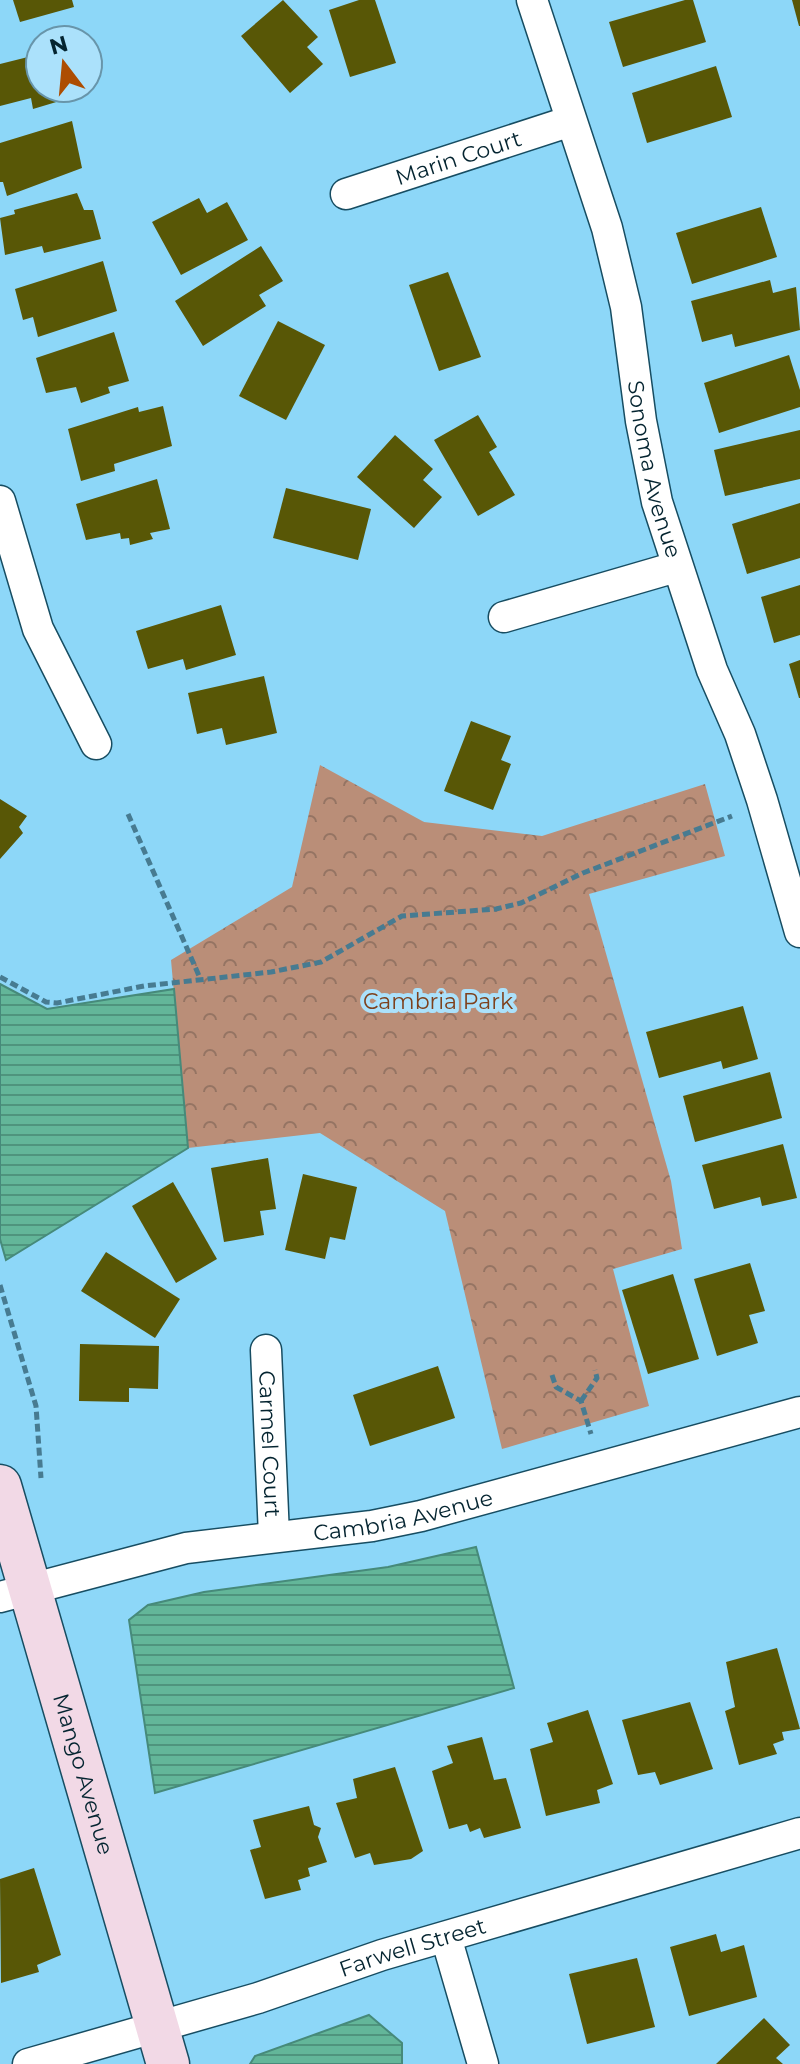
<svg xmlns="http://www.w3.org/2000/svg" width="800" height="2064" viewBox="0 0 800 2064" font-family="Montserrat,sans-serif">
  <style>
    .forest { fill: url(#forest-crowns) }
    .water { fill: url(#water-rules); stroke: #468a7a; stroke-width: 2 }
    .building { fill: #585706 }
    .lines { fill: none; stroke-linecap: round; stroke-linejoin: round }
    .street-casing { stroke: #174d62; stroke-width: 33 }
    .secondary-casing { stroke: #174d62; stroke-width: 45 }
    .path { stroke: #477b91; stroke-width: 5; stroke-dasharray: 8 4; stroke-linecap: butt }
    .street { stroke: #fff; stroke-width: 30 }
    .secondary { stroke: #f2d9e6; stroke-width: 42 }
    .labels { text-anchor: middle; stroke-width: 8; stroke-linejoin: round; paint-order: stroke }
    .street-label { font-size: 22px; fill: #042430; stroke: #abe1fb }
    .park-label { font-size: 22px; fill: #7e401c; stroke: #abe1fb }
  </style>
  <defs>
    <pattern id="forest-crowns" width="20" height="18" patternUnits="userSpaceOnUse" patternTransform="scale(2)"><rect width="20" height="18" fill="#ba8e78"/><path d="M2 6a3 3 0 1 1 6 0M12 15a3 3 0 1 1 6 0" fill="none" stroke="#957463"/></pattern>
    <pattern id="water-rules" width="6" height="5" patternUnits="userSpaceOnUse" patternTransform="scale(2)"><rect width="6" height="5" fill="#63b699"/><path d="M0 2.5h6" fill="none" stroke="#4f947d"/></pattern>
  </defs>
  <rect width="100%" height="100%" fill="#8dd7f8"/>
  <polygon class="forest" points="320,765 424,822 542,836 705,784 725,856 589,894 671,1181 682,1249 613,1269 649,1406 502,1449 445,1211 320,1133 188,1148 171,960 292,887"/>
  <g class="water">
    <polygon points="0,984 47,1009 174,989 188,1148 6,1260 0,1239"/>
    <polygon points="476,1547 514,1688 155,1793 129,1620 148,1605 204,1592 388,1567"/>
    <polygon points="369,2015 402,2043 402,2064 250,2064 255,2056"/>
  </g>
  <g class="building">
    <polygon points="13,0 72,0 74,7 20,22"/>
    <polygon points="283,0 318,37 307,47 323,64 290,93 241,36"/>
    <polygon points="359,0 375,0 396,63 350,77 329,10"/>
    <polygon points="685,0 693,0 706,42 623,67 609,22"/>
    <polygon points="792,0 800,0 800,26 799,26"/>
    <polygon points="40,54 40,88 71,88 73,97 33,109 31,98 0,106 0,64"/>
    <polygon points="716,66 732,117 647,143 632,93"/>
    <polygon points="72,121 82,168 7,196 3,182 0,182 0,143"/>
    <polygon points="77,193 84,210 93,210 101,239 44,253 42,246 5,255 0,218 15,214 14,210"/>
    <polygon points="199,198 207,213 227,202 248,240 181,275 152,222"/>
    <polygon points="761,207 777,257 692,284 676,233"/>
    <polygon points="261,246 283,281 259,295 266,306 203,346 175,301"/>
    <polygon points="103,261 117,311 38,337 33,317 23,320 15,289"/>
    <polygon points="448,272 481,357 439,371 409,285"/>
    <polygon points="770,280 773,293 796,287 800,330 735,347 732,334 702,342 691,301"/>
    <polygon points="278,321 325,345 286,420 239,396"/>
    <polygon points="114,332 129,381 108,387 110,393 81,403 76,387 46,393 36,358"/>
    <polygon points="789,355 800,390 800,407 719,433 704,383"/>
    <polygon points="163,406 172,446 114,464 115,471 81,481 68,429 138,407 139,412"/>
    <polygon points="478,415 497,447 489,452 515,495 478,516 434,440"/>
    <polygon points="800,430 800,479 725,496 714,450"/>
    <polygon points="395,435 433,469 423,480 442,497 414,528 357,477"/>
    <polygon points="157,479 170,529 150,533 153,539 130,545 129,538 121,539 120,533 86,540 76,504"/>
    <polygon points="286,488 371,509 358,560 273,538"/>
    <polygon points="800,503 800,558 747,574 732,524"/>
    <polygon points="800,585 800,635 774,643 761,597"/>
    <polygon points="221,605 236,655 186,670 183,659 148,669 136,631"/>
    <polygon points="800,660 800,698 799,698 789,664"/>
    <polygon points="264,676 277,733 226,745 222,728 197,734 188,693"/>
    <polygon points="471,721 511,736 501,760 511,764 493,810 444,791"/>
    <polygon points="0,799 27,816 19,827 23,833 0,859"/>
    <polygon points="743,1006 758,1059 723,1069 721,1061 659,1078 646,1032"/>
    <polygon points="770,1072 782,1118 695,1142 683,1096"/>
    <polygon points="783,1144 797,1198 762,1206 760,1197 714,1209 702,1165"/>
    <polygon points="268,1158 276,1209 260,1211 264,1235 224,1242 211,1168"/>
    <polygon points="303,1174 357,1187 345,1240 330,1237 325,1259 285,1250"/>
    <polygon points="173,1182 217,1259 176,1283 132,1206"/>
    <polygon points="106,1252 180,1299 155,1338 81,1291"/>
    <polygon points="750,1263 765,1311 749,1315 758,1343 717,1356 694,1279"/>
    <polygon points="673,1274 699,1359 648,1374 622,1290"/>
    <polygon points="80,1344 159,1346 158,1389 129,1388 129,1402 79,1401"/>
    <polygon points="438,1366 455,1418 370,1446 353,1395"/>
    <polygon points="777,1648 800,1729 782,1732 784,1740 773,1744 777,1754 739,1765 725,1711 735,1707 726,1662"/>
    <polygon points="690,1702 713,1769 660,1785 655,1772 638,1775 622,1720"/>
    <polygon points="588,1710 613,1784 597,1790 600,1803 546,1816 530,1749 553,1742 547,1723"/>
    <polygon points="482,1737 494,1780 506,1778 521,1828 484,1838 480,1828 470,1832 467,1824 449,1829 432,1771 453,1763 447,1746"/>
    <polygon points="395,1767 423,1851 411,1859 374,1865 370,1853 355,1858 336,1803 357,1798 353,1779"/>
    <polygon points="309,1806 314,1825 321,1828 318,1837 327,1862 308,1868 310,1876 298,1880 301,1890 265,1899 250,1850 261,1847 253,1820"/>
    <polygon points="34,1868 61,1955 37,1965 39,1972 1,1983 0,1879"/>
    <polygon points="716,1934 721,1952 744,1945 757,1997 689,2016 670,1947"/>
    <polygon points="637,1958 655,2027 587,2044 569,1974"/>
    <polygon points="764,2018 790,2045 776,2058 783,2064 716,2064"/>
  </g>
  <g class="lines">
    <g class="street-casing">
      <g id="street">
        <path id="s1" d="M532 0 607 228 626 307 641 421 657 502 712 670 740 734 762 800 800 932"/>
        <path id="s2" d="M346 194 571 121"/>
        <polyline points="0,501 38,629 96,744"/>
        <polyline points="504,617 676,567"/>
        <path id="s3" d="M266 1350 274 1536"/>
        <path id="s4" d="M0 1597 186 1548 372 1526 421 1516 800 1412"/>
        <polyline points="446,1937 483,2064"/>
        <path id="s5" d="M28 2064 258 1998 382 1955 800 1833"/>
      </g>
    </g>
    <g class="secondary-casing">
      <g id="secondary">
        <path id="s6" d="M0 1486 168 2064"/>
      </g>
    </g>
    <g class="path">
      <polyline points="128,814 200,978"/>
      <polyline points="0,977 46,1002 57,1003 144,986 271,972 321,962 402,916 496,909 521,903 583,873 732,816"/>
      <polyline points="0,1285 36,1406 41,1478"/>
      <polyline points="552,1375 556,1387 581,1401 591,1434"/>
      <polyline points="581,1401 597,1378 595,1370"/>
    </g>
    <use href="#street" class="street"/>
    <use href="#secondary" class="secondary"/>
  </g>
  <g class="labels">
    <g class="street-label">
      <text dy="8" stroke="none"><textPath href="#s2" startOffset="118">Marin Court</textPath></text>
      <text dy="8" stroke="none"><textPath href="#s1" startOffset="486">Sonoma Avenue</textPath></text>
      <text dy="8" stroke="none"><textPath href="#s3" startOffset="94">Carmel Court</textPath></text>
      <text dy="8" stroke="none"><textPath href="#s4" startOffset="412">Cambria Avenue</textPath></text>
      <text dy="8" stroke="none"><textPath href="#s6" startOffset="300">Mango Avenue</textPath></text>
      <text dy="8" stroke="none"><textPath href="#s5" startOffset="402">Farwell Street</textPath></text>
    </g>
    <g class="park-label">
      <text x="438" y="1009">Cambria Park</text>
    </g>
  </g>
  <g transform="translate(64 64) rotate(344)"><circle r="38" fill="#abe1fb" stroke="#6895aa" stroke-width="2"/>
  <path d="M0-6L14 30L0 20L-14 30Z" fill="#ad4d02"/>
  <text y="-12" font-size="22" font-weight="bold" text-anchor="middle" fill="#042430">N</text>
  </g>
</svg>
